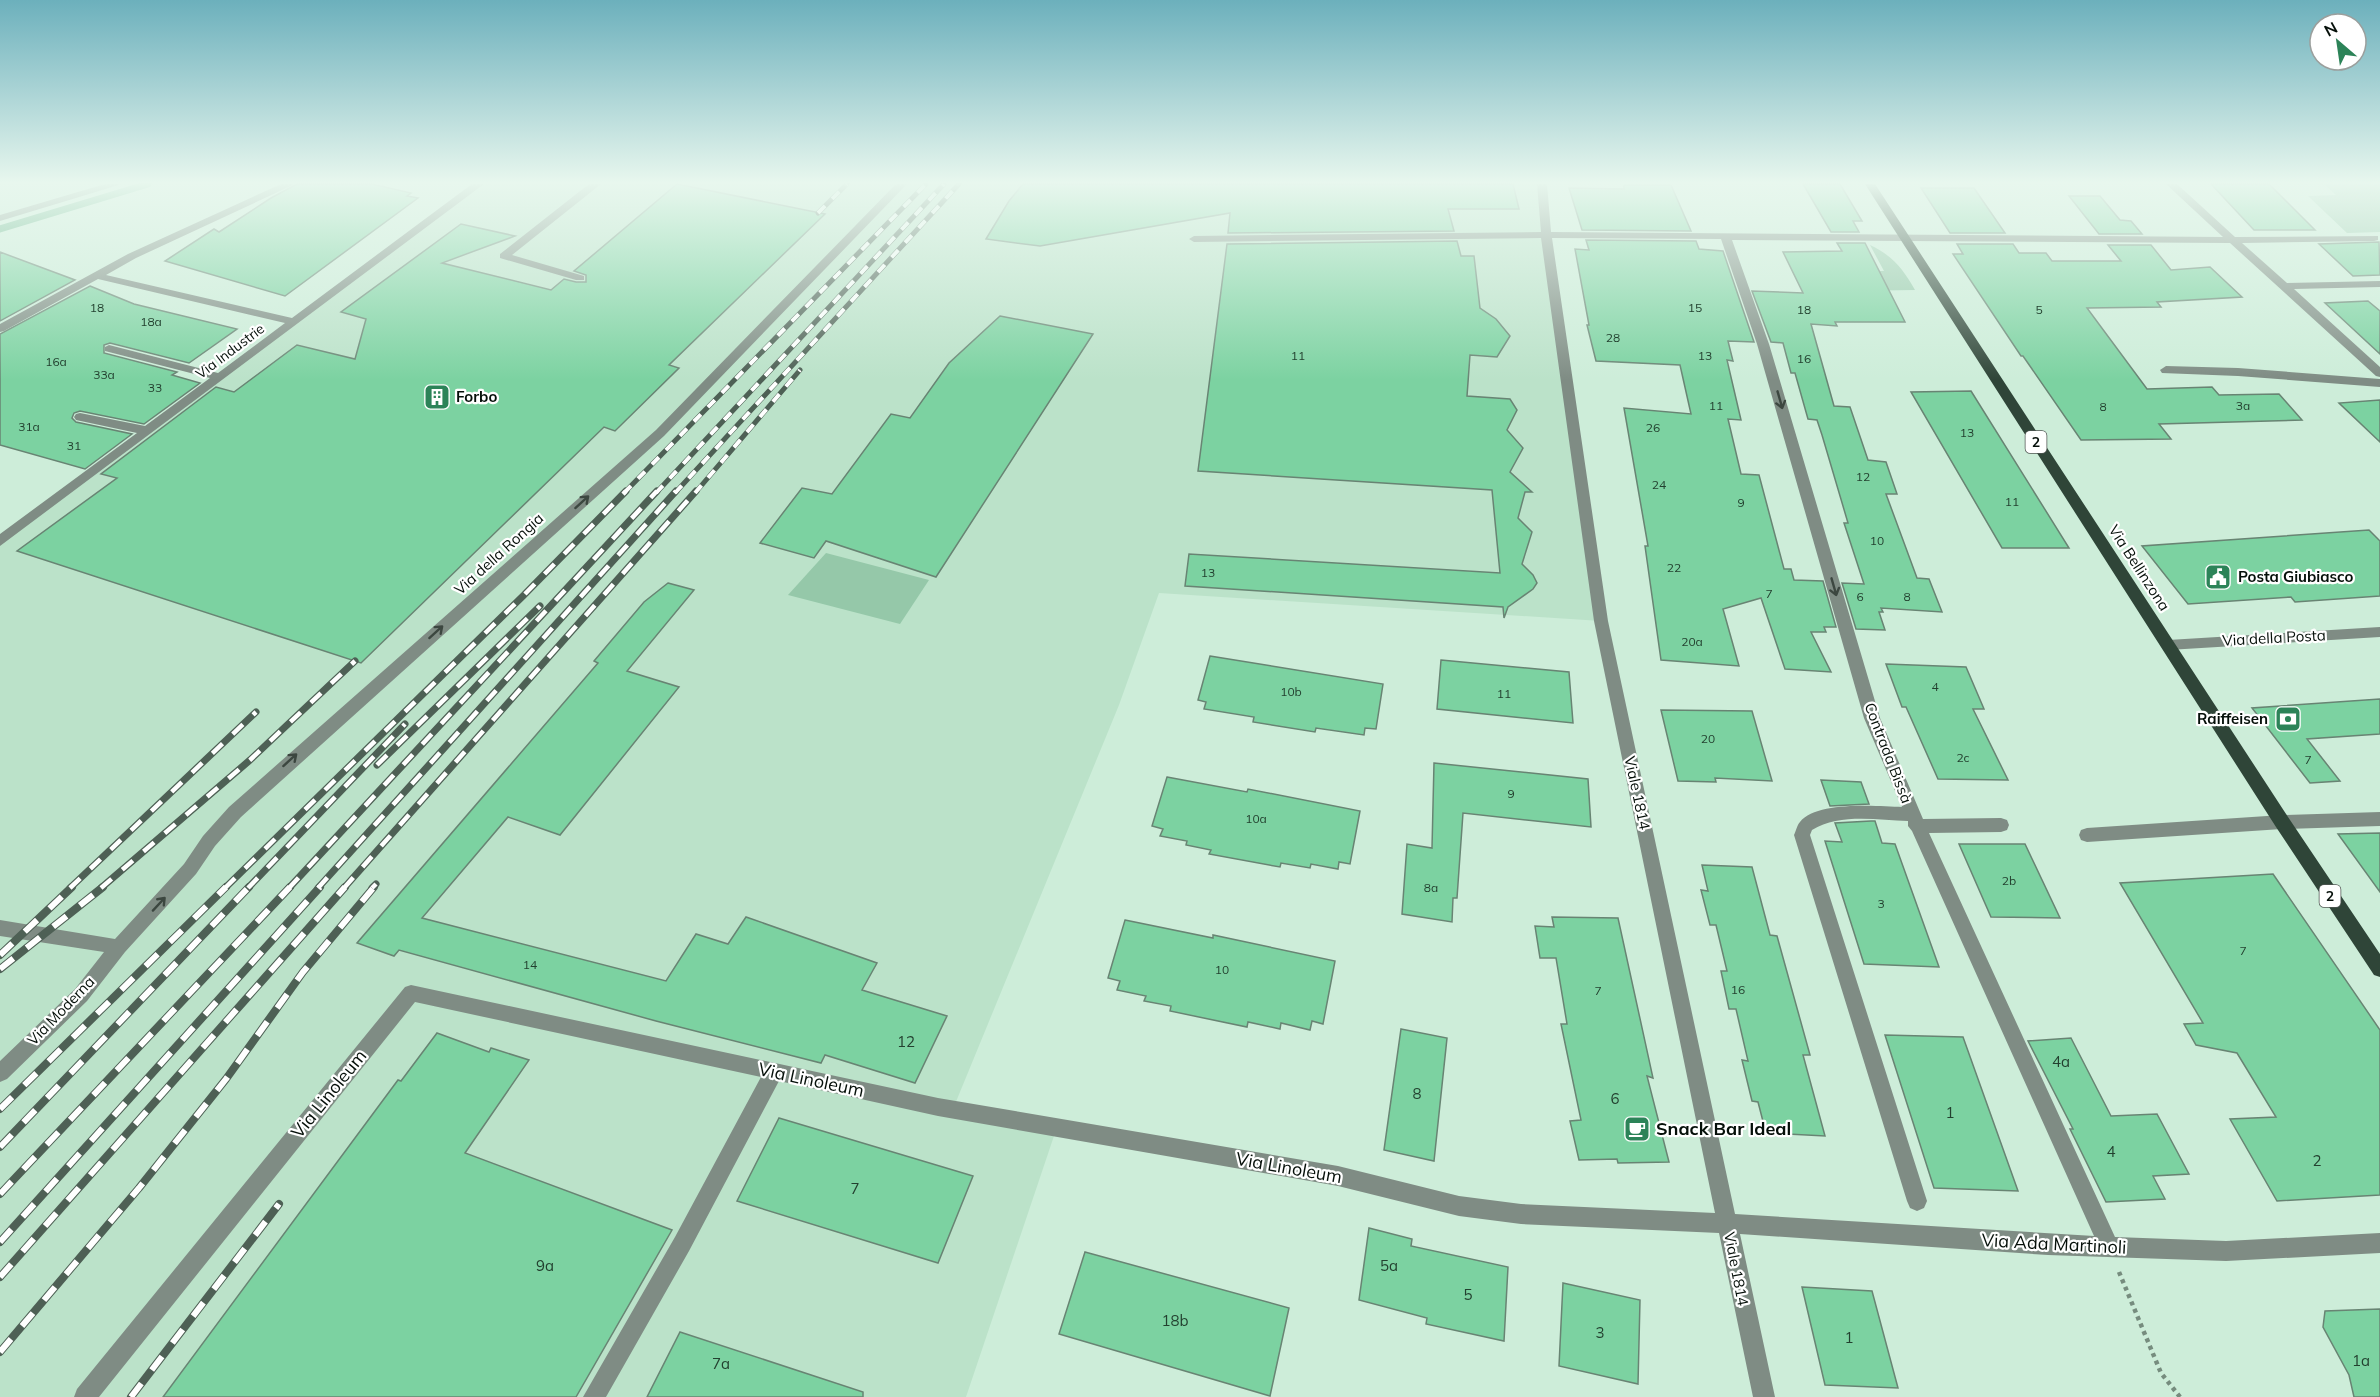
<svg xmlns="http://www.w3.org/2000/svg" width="2380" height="1397" viewBox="0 0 2380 1397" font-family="Mulish,sans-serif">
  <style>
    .built { fill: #bbe2c9 }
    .green { fill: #95c8a9 }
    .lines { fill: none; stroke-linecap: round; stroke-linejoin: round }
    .stream { stroke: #53a97a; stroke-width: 7 }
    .building { fill: #7cd2a1; stroke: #688473; stroke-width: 1.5 }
    .path { stroke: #768c7e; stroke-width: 4.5; stroke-dasharray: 4 4; stroke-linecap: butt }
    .minor { fill: #7f8c84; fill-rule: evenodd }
    .major { fill: #2f4538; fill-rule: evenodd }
    .rail-far2-casing { stroke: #4e6055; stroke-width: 5 }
    .rail-far1-casing { stroke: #4e6055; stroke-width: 7 }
    .rail-casing { stroke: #4e6055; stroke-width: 8 }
    .rail-far2 { stroke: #fff; stroke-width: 4; stroke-dasharray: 10; stroke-linecap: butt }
    .rail-far1 { stroke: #fff; stroke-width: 4.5; stroke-dasharray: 14; stroke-linecap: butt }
    .rail { stroke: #fff; stroke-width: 6; stroke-dasharray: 17; stroke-linecap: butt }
    .oneway { stroke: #3c4740 }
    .labels { text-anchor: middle; stroke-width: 4.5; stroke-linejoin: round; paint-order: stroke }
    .number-label { font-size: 12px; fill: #23402f }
    .far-street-label { font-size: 14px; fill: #050f09; stroke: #fff }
    .shield { fill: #fff; stroke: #505753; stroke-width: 1.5 }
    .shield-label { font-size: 14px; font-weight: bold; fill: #050f09 }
    .poi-label { font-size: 15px; font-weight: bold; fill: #050f09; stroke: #fff; text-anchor: start }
    .street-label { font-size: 15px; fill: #050f09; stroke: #fff }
    .near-number-label { font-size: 15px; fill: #23402f }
    .near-street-label { font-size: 18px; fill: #050f09; stroke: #fff }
    .near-poi-label { font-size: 18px; font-weight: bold; fill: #050f09; stroke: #fff; text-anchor: start }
  </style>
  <rect width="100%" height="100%" fill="#cdedd9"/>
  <polygon class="built" points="479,184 1542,184 1601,621 1159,593 1119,705 953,1109 1057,1127 966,1397 0,1397 0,541"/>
  <g class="green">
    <polygon points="2324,184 2380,184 2380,232 2347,233 2308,196 2336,195"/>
    <path d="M1870 245C1893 256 1903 269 1915 290L1845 291 1820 271H1884Z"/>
    <polygon points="826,553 929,580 900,624 788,595"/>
  </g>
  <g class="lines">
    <polyline class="stream" points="0,229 148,184"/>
  </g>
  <g class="building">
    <polygon points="297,184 372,184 411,193 407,196 418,198 285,296 165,261 214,229 219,232 271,198"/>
    <polygon points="677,184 825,214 669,365 679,368 615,431 604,427 361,663 17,551 117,478 101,474 216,387 234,392 297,345 355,359 366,319 341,312 461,224 515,236 442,263 551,290 564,279 576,282 586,282 586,275 574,271"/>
    <polygon points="1023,184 1513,184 1519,209 1448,209 1454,231 1228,233 1230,213 1040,246 986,239 1009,201"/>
    <polygon points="1803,184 1840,184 1862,221 1853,221 1859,232 1831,232"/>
    <polygon points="2211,184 2269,184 2315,230 2254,230"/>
    <polygon points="1624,185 1671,185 1691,231 1582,230 1569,188 1624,189"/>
    <polygon points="1921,188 1974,188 2005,233 1950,233"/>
    <polygon points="2069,196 2100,196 2120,220 2131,221 2142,234 2099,234"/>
    <polygon points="1586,240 1696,241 1699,249 1723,251 1754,342 1728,341 1733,361 1727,360 1741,420 1728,419 1741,474 1759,475 1784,569 1791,569 1794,580 1823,581 1836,627 1824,627 1826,632 1811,632 1831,672 1785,669 1761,598 1723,609 1739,666 1661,660 1645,546 1648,546 1624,408 1691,414 1680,365 1596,361 1587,325 1589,325 1575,249 1589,250"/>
    <polygon points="1457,241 1461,256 1474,256 1480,308 1496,319 1510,336 1497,357 1470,355 1467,396 1510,399 1517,410 1507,430 1523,448 1510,472 1532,492 1525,492 1518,518 1532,532 1522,564 1533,575 1537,583 1533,589 1508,607 1504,618 1503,607 1185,586 1189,554 1500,573 1492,490 1198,471 1227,244"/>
    <polygon points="2379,242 2380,275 2353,276 2319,244"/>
    <polygon points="1837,243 1865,243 1905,322 1835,322 1837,326 1811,324 1834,406 1850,407 1868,460 1886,462 1897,494 1886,494 1917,578 1929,579 1942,612 1881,608 1883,612 1879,612 1885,630 1856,629 1842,583 1864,584 1844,523 1848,523 1822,435 1817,420 1808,419 1795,373 1791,373 1783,343 1771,342 1752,291 1803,293 1783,252 1842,251"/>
    <polygon points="1957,244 2013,244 2019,253 2046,253 2052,261 2121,261 2108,245 2151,245 2171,270 2210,267 2242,297 2157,302 2161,307 2087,308 2147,389 2212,387 2219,395 2279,394 2302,420 2159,424 2171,439 2081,440 2023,356 2021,356 1953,254 1963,254"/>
    <polygon points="0,252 75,280 0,321"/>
    <polygon points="90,286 134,304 237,329 189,363 110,343 104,345 104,353 177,372 172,375 200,383 144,424 80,411 74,413 72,418 76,422 132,434 85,469 0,445 0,334"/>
    <polygon points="2368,301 2380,311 2380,354 2325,303"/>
    <polygon points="1000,316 1093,334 936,577 826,541 814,558 760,543 802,488 832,494 891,414 910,418 949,363"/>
    <polygon points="1971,391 2069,548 2002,548 1911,392"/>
    <polygon points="2380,400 2380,442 2339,403"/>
    <polygon points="2369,530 2380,541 2380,596 2295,602 2291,597 2188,604 2142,546"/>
    <polygon points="668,583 694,590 627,671 679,687 560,835 508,817 422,918 666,981 696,934 728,944 746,917 877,963 862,990 947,1016 915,1083 825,1055 821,1063 656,1021 399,950 394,956 357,943 598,663 594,661 644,602"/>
    <polygon points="1210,656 1383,684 1376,729 1365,728 1364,735 1316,728 1315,732 1253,722 1254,717 1204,709 1206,702 1198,700"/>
    <polygon points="1441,660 1569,672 1573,723 1437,709"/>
    <polygon points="1886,664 1966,667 1984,709 1973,709 2008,780 1938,779 1906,707 1902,707"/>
    <polygon points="2380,699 2380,734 2307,739 2340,781 2310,783 2252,708"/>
    <polygon points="1661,710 1752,711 1772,781 1715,778 1716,782 1678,781"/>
    <polygon points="1434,763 1588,779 1591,827 1463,813 1457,898 1453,898 1452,922 1402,914 1407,844 1432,848"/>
    <polygon points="1167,777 1247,792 1248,789 1360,811 1350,864 1339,862 1338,869 1311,864 1310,868 1281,863 1280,867 1209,854 1211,850 1186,845 1187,841 1160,836 1163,829 1152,826"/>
    <polygon points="1821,780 1861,782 1869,804 1830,806"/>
    <polygon points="1871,821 1875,821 1882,843 1895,844 1939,967 1864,964 1825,841 1842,842 1835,823"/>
    <polygon points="2380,833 2380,892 2338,834"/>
    <polygon points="1959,844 2025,844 2060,918 1991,917"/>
    <polygon points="1702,865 1752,867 1770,935 1777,936 1810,1055 1803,1055 1825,1136 1766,1133 1758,1102 1752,1101 1742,1060 1748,1061 1736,1009 1729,1009 1721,971 1727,971 1716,925 1710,925 1701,890 1708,891"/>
    <polygon points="2273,874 2380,1030 2380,1195 2277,1201 2230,1119 2276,1117 2237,1053 2196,1045 2184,1024 2203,1023 2120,883"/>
    <polygon points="1552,917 1618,918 1653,1078 1647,1076 1669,1162 1618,1163 1617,1159 1579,1160 1570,1121 1581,1120 1561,1024 1567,1024 1556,958 1540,958 1535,926 1554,927"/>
    <polygon points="1125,920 1213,938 1213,935 1335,961 1323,1024 1312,1021 1310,1030 1281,1023 1280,1029 1248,1022 1247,1027 1170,1011 1171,1006 1144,1001 1146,996 1117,990 1120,981 1108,978"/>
    <polygon points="1401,1029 1447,1038 1434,1161 1384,1150"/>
    <polygon points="437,1033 489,1052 491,1048 529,1060 465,1153 672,1230 576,1397 163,1397 398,1080 401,1081"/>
    <polygon points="1885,1035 1963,1037 2018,1191 1934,1188"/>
    <polygon points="2071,1038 2111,1116 2157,1114 2189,1174 2153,1176 2165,1199 2106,1202 2070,1129 2073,1129 2028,1041"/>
    <polygon points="779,1118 973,1176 938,1263 737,1201"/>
    <polygon points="1369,1228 1412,1239 1411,1246 1508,1267 1504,1341 1426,1324 1427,1318 1359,1300"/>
    <polygon points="1085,1252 1289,1308 1270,1396 1059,1334"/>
    <polygon points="1563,1283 1640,1300 1638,1384 1559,1366"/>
    <polygon points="1802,1287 1872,1291 1898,1388 1825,1385"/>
    <polygon points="2380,1309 2380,1397 2354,1397 2349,1375 2323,1327 2325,1311"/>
    <polygon points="680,1332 863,1392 863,1397 647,1397"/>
  </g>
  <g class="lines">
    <polyline class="path" points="2119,1272 2161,1373 2180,1397"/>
    <g class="minor">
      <polygon points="105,184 122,184 0,221 0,215"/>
      <polygon points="281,184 295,184 136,258 106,275 292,318 472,184 484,184 0,546 0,534 137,433 76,420 74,417 76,414 80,413 145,426 210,378 105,351 105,347 109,345 218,373 285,323 98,279 4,331 0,332 0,324 128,254"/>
      <polygon points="589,184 601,184 512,255 584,276 584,280 576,280 500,258 500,254"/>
      <polygon points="896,184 907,184 664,436 241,817 215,846 196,874 125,952 87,1001 7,1079 0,1082 0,1061 75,989 104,952 0,936 0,920 115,939 184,864 203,836 229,807 656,430"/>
      <path d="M1537 184H1547L1551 232 2223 237 2166 184H2177L2235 237 2378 236V240L2374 241 2242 243 2287 283 2380 281V287L2294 289 2380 367V377L2376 376 2230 243 1732 240 1769 344 1880 718 1923 819 2001 818 2007 820 2009 825 2007 830 2001 832 1929 833 2115 1237 2226 1241 2380 1233V1253L2226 1261 2048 1255 1740 1234 1775 1397H1753L1719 1233 1521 1224 1459 1216 1338 1186 938 1116 779 1081 689 1251 606 1397H583L675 1237 761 1077 415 1002 99 1397H74L77 1389 405 987 411 985 938 1098 1338 1166 1459 1196 1521 1204 1715 1213 1594 621 1541 238 1194 242 1189 239 1194 236 1541 232ZM1552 238 1721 239 1757 344 1864 718 1902 807C1877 806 1816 801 1800 822 1797 825 1796 831 1794 835L1907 1201 1910 1208 1917 1211 1924 1208 1927 1201 1810 835 1812 830C1839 813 1877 820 1908 821V826L1912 831 2094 1236 1735 1214 1608 621Z"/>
      <polygon points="2166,366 2238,368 2380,379 2380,387 2238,376 2162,373 2160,370"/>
      <polygon points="2380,627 2380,637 2168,650 2161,645 2168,640"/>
      <polygon points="2380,812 2380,826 2282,829 2087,842 2081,840 2079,835 2081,830 2087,828 2282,815"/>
    </g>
    <polygon class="major" points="1865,184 1875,184 2288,817 2380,954 2380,977 2374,975 2276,827"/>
    <g class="rail-far2-casing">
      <g id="rail-far2">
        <polyline points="818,213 847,184"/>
        <polyline points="624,493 926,184"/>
        <polyline points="656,493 944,184"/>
        <polyline points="675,493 959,184"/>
        <polyline points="695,493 800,370"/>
      </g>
    </g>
    <g class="rail-far1-casing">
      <g id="rail-far1">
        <polyline points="377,765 540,606"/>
        <polyline points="70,888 256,712"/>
        <polyline points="101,888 250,760 355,661"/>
        <polyline points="225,888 523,596 626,491"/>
        <polyline points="248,888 405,724"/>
        <polyline points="289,888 657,491"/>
        <polyline points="318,888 676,491"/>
        <polyline points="344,888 696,491"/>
        <polyline points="372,888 376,884"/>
      </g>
    </g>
    <g class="rail-casing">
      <g id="rail">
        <polyline points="0,955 72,887"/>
        <polyline points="0,969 103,887"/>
        <polyline points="0,1109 226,887"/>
        <polyline points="0,1147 249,887"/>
        <polyline points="0,1194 290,887"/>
        <polyline points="0,1242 320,887"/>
        <polyline points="0,1277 345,887"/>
        <polyline points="0,1352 139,1188 226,1079 303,972 374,887"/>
        <polyline points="131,1397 279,1204"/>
      </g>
    </g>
    <use href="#rail-far2" class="rail-far2"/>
    <use href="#rail-far1" class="rail-far1"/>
    <use href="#rail" class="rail"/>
  </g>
  <defs><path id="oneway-shaft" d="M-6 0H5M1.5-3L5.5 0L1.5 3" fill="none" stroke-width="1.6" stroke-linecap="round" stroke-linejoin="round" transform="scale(1.5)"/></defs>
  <g class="oneway">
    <use href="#oneway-shaft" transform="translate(1780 400) rotate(74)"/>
    <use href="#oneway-shaft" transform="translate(582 502) rotate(-42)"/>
    <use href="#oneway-shaft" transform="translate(1834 587) rotate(74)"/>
    <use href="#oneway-shaft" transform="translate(436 632) rotate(-42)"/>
    <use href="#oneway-shaft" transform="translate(290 760) rotate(-42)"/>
    <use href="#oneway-shaft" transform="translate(159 904) rotate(-47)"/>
  </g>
  <linearGradient id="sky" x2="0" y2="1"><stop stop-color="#6cb0bc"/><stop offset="0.48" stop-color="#e8f7ee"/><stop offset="1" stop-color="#e8f7ee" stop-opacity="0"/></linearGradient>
  <rect width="2380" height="380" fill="url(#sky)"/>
  <defs>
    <g id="building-square" transform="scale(1.35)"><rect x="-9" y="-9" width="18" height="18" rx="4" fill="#2c8358" stroke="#fff"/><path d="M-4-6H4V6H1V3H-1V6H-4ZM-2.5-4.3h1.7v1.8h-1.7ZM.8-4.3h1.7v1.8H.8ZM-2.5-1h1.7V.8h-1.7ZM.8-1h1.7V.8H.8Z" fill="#fff"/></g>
    <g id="civic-square" transform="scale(1.35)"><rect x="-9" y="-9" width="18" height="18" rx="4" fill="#2c8358" stroke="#fff"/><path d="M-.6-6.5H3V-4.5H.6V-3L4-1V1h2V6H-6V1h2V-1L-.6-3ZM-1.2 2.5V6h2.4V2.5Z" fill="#fff"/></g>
    <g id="bank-square" transform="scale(1.35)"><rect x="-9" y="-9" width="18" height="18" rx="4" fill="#2c8358" stroke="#fff"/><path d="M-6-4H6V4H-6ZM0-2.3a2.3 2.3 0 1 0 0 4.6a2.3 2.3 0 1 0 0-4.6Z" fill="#fff"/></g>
    <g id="cafe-square" transform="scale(1.35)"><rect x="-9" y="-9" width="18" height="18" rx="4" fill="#2c8358" stroke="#fff"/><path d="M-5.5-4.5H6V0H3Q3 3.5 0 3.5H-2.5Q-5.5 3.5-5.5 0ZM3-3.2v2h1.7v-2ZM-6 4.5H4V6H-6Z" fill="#fff"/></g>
  </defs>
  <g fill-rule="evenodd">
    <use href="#building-square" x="437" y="397"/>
    <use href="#civic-square" x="2218" y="577"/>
    <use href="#bank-square" x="2288" y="719"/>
    <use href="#cafe-square" x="1637" y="1129"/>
  </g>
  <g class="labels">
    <g class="number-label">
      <text x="97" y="312">18</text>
      <text x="1695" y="312">15</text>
      <text x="1804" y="314">18</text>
      <text x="2039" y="314">5</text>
      <text x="151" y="326">18a</text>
      <text x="1613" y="342">28</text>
      <text x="1298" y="360">11</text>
      <text x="1705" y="360">13</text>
      <text x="1804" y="363">16</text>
      <text x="56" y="366">16a</text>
      <text x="104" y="379">33a</text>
      <text x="155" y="392">33</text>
      <text x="1716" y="410">11</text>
      <text x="2243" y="410">3a</text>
      <text x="2103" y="411">8</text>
      <text x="29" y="431">31a</text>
      <text x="1653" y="432">26</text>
      <text x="1967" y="437">13</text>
      <text x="74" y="450">31</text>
      <text x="1863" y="481">12</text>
      <text x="1659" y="489">24</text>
      <text x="2012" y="506">11</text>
      <text x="1741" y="507">9</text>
      <text x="1877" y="545">10</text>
      <text x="1674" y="572">22</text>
      <text x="1208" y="577">13</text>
      <text x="1769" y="598">7</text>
      <text x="1860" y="601">6</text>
      <text x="1907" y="601">8</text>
      <text x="1692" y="646">20a</text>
      <text x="1935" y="691">4</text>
      <text x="1291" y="696">10b</text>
      <text x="1504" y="698">11</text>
      <text x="1708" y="743">20</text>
      <text x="1963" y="762">2c</text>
      <text x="2308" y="764">7</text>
      <text x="1511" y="798">9</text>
      <text x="1256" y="823">10a</text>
      <text x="2009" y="885">2b</text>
      <text x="1431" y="892">8a</text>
      <text x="1881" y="908">3</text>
      <text x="2243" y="955">7</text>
      <text x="530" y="969">14</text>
      <text x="1222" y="974">10</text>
      <text x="1738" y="994">16</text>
      <text x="1598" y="995">7</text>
    </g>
    <g class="far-street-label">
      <text transform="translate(230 351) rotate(-37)" y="5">Via Industrie</text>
    </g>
    <g class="shield">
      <rect x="2025.5" y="431" width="21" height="22" rx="4.5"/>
      <rect x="2319.5" y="885" width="21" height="22" rx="4.5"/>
    </g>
    <g class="shield-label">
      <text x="2036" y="447">2</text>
      <text x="2330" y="901">2</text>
    </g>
    <g class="poi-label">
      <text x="456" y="402">Forbo</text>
      <text x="2238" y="582">Posta Giubiasco</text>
      <text x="2268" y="724" text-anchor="end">Raiffeisen</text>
    </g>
    <g class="street-label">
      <text transform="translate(499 554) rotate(-42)" y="5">Via della Rongia</text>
      <text transform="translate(2139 568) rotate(57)" y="5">Via Bellinzona</text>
      <text transform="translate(2274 638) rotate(-3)" y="5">Via della Posta</text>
      <text transform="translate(1888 753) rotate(69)" y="5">Contrada Bissà</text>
      <text transform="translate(1637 793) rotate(78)" y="5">Viale 1814</text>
      <text transform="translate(61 1011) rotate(-46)" y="5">Via Moderna</text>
      <text transform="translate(1736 1269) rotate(79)" y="5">Viale 1814</text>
    </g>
    <g class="near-number-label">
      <text x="906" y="1047">12</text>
      <text x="2061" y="1067">4a</text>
      <text x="1417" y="1099">8</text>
      <text x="1615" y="1104">6</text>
      <text x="1950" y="1118">1</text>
      <text x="2111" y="1157">4</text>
      <text x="2317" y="1166">2</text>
      <text x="855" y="1194">7</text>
      <text x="545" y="1271">9a</text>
      <text x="1389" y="1271">5a</text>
      <text x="1468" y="1300">5</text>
      <text x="1175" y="1326">18b</text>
      <text x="1600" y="1338">3</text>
      <text x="1849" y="1343">1</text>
      <text x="2361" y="1366">1a</text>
      <text x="721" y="1369">7a</text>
    </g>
    <g class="near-street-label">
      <text transform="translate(811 1080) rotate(12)" y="6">Via Linoleum</text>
      <text transform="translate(329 1094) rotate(-51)" y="6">Via Linoleum</text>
      <text transform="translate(1289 1168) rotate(10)" y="6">Via Linoleum</text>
      <text transform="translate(2054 1244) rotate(3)" y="6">Via Ada Martinoli</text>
    </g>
    <g class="near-poi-label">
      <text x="1656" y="1135">Snack Bar Ideal</text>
    </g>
  </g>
  <g transform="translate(2338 42) rotate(331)"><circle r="28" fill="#ffffff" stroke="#9b9f9d" stroke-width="1.5"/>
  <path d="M0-4.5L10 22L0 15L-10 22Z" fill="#2c8358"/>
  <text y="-9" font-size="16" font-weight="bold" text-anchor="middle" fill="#050f09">N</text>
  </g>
</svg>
